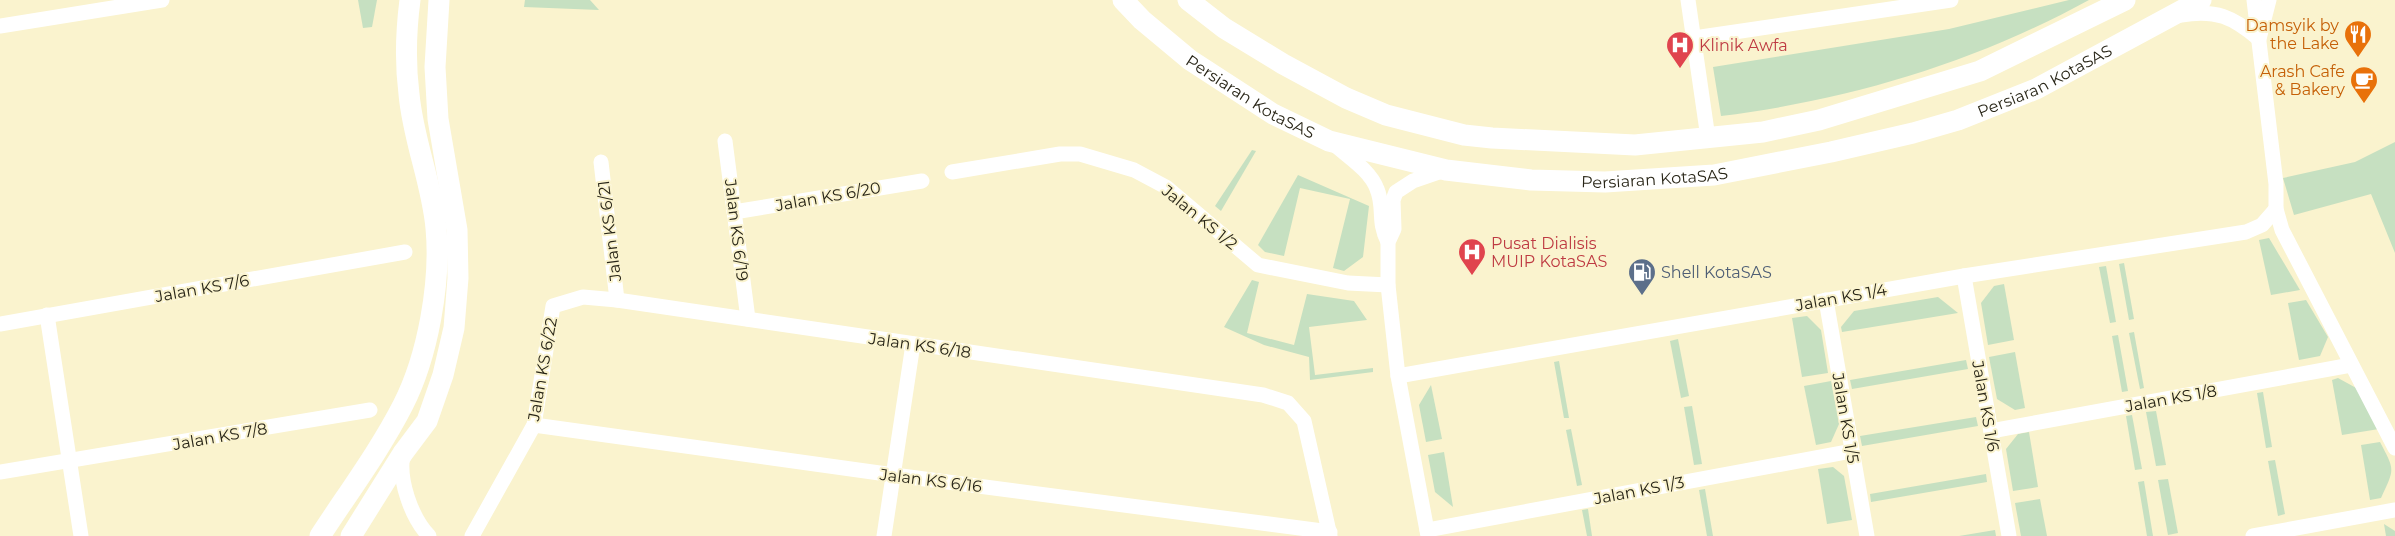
<svg xmlns="http://www.w3.org/2000/svg" width="2395" height="536" viewBox="0 0 2395 536" font-family="Montserrat,sans-serif">
  <style>
    .green { fill: #c6e0c1 }
    .lines { fill: none; stroke-linecap: round; stroke-linejoin: round }
    .street { stroke: #fff; stroke-width: 15 }
    .secondary { stroke: #fff; stroke-width: 21 }
    .labels { text-anchor: middle; stroke-width: 4; stroke-linejoin: round; paint-order: stroke }
    .food-label { font-size: 16px; fill: #c56008; stroke: #faf3ce; text-anchor: end }
    .health-label { font-size: 16px; fill: #be3a42; stroke: #faf3ce; text-anchor: start }
    .street-label { font-size: 16px; fill: #282517; stroke: #faf3ce }
    .service-label { font-size: 16px; fill: #4e5e75; stroke: #faf3ce; text-anchor: start }
  </style>
  <rect width="100%" height="100%" fill="#faf3ce"/>
  <g class="green">
    <polygon points="358,0 377,0 372,27 363,28"/>
    <polygon points="525,0 590,0 599,10 524,7"/>
    <path d="M2069 0H2089C1974 63 1850 100 1721 116L1713 67 1949 29Z"/>
    <polygon points="2395,142 2395,253 2371,194 2294,215 2283,178 2355,162"/>
    <polygon points="1252,150 1256,151 1221,211 1215,206"/>
    <polygon points="1298,175 1369,206 1363,257 1344,271 1333,268 1350,199 1300,188 1284,256 1265,252 1258,245"/>
    <polygon points="2269,238 2300,290 2271,295 2259,240"/>
    <polygon points="2124,263 2134,319 2129,320 2119,264"/>
    <polygon points="2106,266 2116,322 2110,323 2099,267"/>
    <polygon points="1252,280 1259,282 1247,333 1294,345 1307,294 1354,301 1367,320 1309,327 1315,375 1373,368 1373,372 1310,380 1309,357 1264,345 1224,327"/>
    <polygon points="2004,284 2014,340 1988,345 1981,303 1994,286"/>
    <polygon points="1938,297 1958,313 1842,332 1841,327 1854,311"/>
    <polygon points="2306,300 2328,337 2320,356 2299,360 2288,303"/>
    <polygon points="1807,316 1821,330 1828,373 1802,377 1792,318"/>
    <polygon points="2134,332 2144,388 2140,389 2129,333"/>
    <polygon points="2118,335 2128,391 2122,392 2112,336"/>
    <polygon points="1678,339 1689,396 1681,398 1670,341"/>
    <polygon points="2015,352 2025,408 2015,410 1997,399 1989,357"/>
    <polygon points="1966,360 1968,369 1852,389 1850,380"/>
    <polygon points="1559,361 1569,418 1564,418 1554,362"/>
    <polygon points="2338,378 2358,389 2379,429 2342,435 2332,380"/>
    <polygon points="1831,381 1839,424 1831,442 1816,445 1804,386"/>
    <polygon points="1431,385 1442,439 1426,442 1419,405"/>
    <polygon points="2263,392 2272,447 2266,448 2257,393"/>
    <polygon points="1692,406 1702,464 1694,465 1684,407"/>
    <polygon points="2156,411 2166,465 2156,466 2146,412"/>
    <polygon points="2132,415 2142,469 2135,470 2126,416"/>
    <polygon points="1976,417 1978,426 1862,446 1860,436"/>
    <polygon points="1571,429 1582,485 1577,486 1566,430"/>
    <polygon points="2029,432 2038,487 2013,491 2006,449 2018,434"/>
    <path d="M2380 442C2395 471 2395 468 2381 498L2370 500 2361 445Z"/>
    <polygon points="1444,452 1453,507 1435,492 1428,455"/>
    <polygon points="2275,460 2285,514 2278,516 2268,461"/>
    <polygon points="1833,467 1844,476 1852,520 1827,524 1818,469"/>
    <polygon points="1986,474 1987,482 1871,502 1870,494"/>
    <polygon points="2168,479 2178,533 2168,535 2158,480"/>
    <polygon points="2144,481 2153,536 2147,536 2138,482"/>
    <polygon points="1705,489 1713,536 1707,536 1699,490"/>
    <polygon points="2040,499 2047,536 2021,536 2015,503"/>
    <polygon points="1588,509 1592,536 1587,536 1582,510"/>
    <polygon points="2384,524 2395,531 2395,536 2386,536"/>
    <polygon points="1995,530 1996,536 1959,536"/>
  </g>
  <g class="lines">
    <g class="street">
      <polyline points="1688,0 1708,138"/>
      <polyline points="2254,0 2276,184 2276,209 2282,230 2395,448"/>
      <path d="M2181 15C2216 9 2233 17 2259 39L2269 0"/>
      <polyline points="0,26 162,0"/>
      <polyline points="1694,38 1951,0"/>
      <polyline points="725,141 748,319"/>
      <path d="M1334 144C1348 157 1370 170 1377 189 1385 208 1377 221 1388 242"/>
      <polyline points="601,162 617,300"/>
      <polyline points="952,172 1060,154 1080,154 1134,170 1166,187 1258,265 1348,283 1388,285"/>
      <polyline points="734,212 922,181"/>
      <polyline points="1964,276 2009,536"/>
      <polyline points="1826,300 1867,536"/>
      <polyline points="47,315 81,536"/>
      <polyline points="0,324 405,252"/>
      <polyline points="1398,376 1964,276 2246,232 2262,225 2276,209"/>
      <polyline points="534,425 894,475 1330,532"/>
      <polyline points="1991,431 2351,365"/>
      <path d="M403 454C398 479 411 517 429 536"/>
      <polyline points="0,472 370,410"/>
      <polyline points="1427,530 1852,451"/>
      <polyline points="472,536 534,425 553,306 583,297 617,300 1263,395 1288,403 1304,421 1330,536"/>
      <polyline points="884,536 913,344"/>
      <polyline points="1428,536 1398,376 1388,285 1388,242 1394,229 1393,200 1396,192 1413,181 1445,170"/>
      <polyline points="2253,536 2395,510"/>
    </g>
    <g class="secondary">
      <path id="s1" d="M1123 0 1142 20 1190 60 1273 114 1329 141 1446 170 1531 180 1605 182 1714 175 1831 152 1913 133 1958 120 2036 89 2201 0"/>
      <polyline points="1188,0 1224,28 1283,64 1346,98 1386,115 1464,135 1492,138 1635,145 1763,132 1819,120 1980,71 2125,0"/>
      <path d="M320 536C348 493 380 450 403 405 428 356 441 282 436 228 432 183 413 140 409 94 405 63 406 31 410 0"/>
      <polyline points="351,536 403,453 427,421 443,375 454,328 458,278 457,230 438,119 435,67 439,0"/>
    </g>
  </g>
  <defs>
    <g id="restaurant-pin" transform="scale(1.4375)"><path d="M0 17L-7.5 6A9.5 9.5 0 1 1 7.5 6Z" fill="#e8710a" stroke="#faf3ce"/><path d="M-5-6h1v4h1v-4h1v4h1v-4h1v5L-1.5 .5V6h-2V.5L-5-1ZM5-6V6H3V1.5H1.5Q1.5-4 5-6Z" fill="#fff"/></g>
    <g id="hospital-pin" transform="scale(1.4375)"><path d="M0 17L-7.5 6A9.5 9.5 0 1 1 7.5 6Z" fill="#e0444e" stroke="#faf3ce"/><path d="M-5-5h3v3.5h4V-5h3V5h-3V1.5h-4V5h-3Z" fill="#fff"/></g>
    <g id="cafe-pin" transform="scale(1.4375)"><path d="M0 17L-7.5 6A9.5 9.5 0 1 1 7.5 6Z" fill="#e8710a" stroke="#faf3ce"/><path d="M-5.5-4.5H6V0H3Q3 3.5 0 3.5H-2.5Q-5.5 3.5-5.5 0ZM3-3.2v2h1.7v-2ZM-6 4.5H4V6H-6Z" fill="#fff"/></g>
    <g id="fuel-pin" transform="scale(1.4375)"><path d="M0 17L-7.5 6A9.5 9.5 0 1 1 7.5 6Z" fill="#5c6f8a" stroke="#faf3ce"/><path d="M-5.5-6h7V0h2V4h1.3V-2.5L3-4.5l.8-.8L6-3V5H2.5V1h-1V6h-7ZM-4.2-4.7v3.2H.2V-4.7Z" fill="#fff"/></g>
  </defs>
  <g fill-rule="evenodd">
    <use href="#restaurant-pin" x="2358" y="34"/>
    <use href="#hospital-pin" x="1680" y="45"/>
    <use href="#cafe-pin" x="2364" y="80"/>
    <use href="#hospital-pin" x="1472" y="252"/>
    <use href="#fuel-pin" x="1642" y="272"/>
  </g>
  <g class="labels">
    <g class="food-label">
      <text x="2339" y="31">Damsyik by<tspan x="2339" dy="18">the Lake</tspan></text>
      <text x="2345" y="77">Arash Cafe<tspan x="2345" dy="18">&amp; Bakery</tspan></text>
    </g>
    <g class="health-label">
      <text x="1699" y="51">Klinik Awfa</text>
      <text x="1491" y="249">Pusat Dialisis<tspan x="1491" dy="18">MUIP KotaSAS</tspan></text>
    </g>
    <g class="street-label">
      <text dy="6" stroke="none"><textPath href="#s1" startOffset="986">Persiaran KotaSAS</textPath></text>
      <text dy="6" stroke="none"><textPath href="#s1" startOffset="161">Persiaran KotaSAS</textPath></text>
      <text dy="6" stroke="none"><textPath href="#s1" startOffset="581">Persiaran KotaSAS</textPath></text>
      <text transform="translate(828 196) rotate(-10)" y="6">Jalan KS 6/20</text>
      <text transform="translate(1200 217) rotate(39)" y="6">Jalan KS 1/2</text>
      <text transform="translate(737 230) rotate(83)" y="6">Jalan KS 6/19</text>
      <text transform="translate(609 231) rotate(-97)" y="6">Jalan KS 6/21</text>
      <text transform="translate(202 288) rotate(-10)" y="6">Jalan KS 7/6</text>
      <text transform="translate(1841 297) rotate(-10)" y="6">Jalan KS 1/4</text>
      <text transform="translate(920 345) rotate(8)" y="6">Jalan KS 6/18</text>
      <text transform="translate(542 369) rotate(-80)" y="6">Jalan KS 6/22</text>
      <text transform="translate(2171 398) rotate(-10)" y="6">Jalan KS 1/8</text>
      <text transform="translate(1986 406) rotate(80)" y="6">Jalan KS 1/6</text>
      <text transform="translate(1846 418) rotate(80)" y="6">Jalan KS 1/5</text>
      <text transform="translate(220 436) rotate(-10)" y="6">Jalan KS 7/8</text>
      <text transform="translate(931 480) rotate(7)" y="6">Jalan KS 6/16</text>
      <text transform="translate(1639 490) rotate(-11)" y="6">Jalan KS 1/3</text>
    </g>
    <g class="service-label">
      <text x="1661" y="278">Shell KotaSAS</text>
    </g>
  </g>
</svg>
